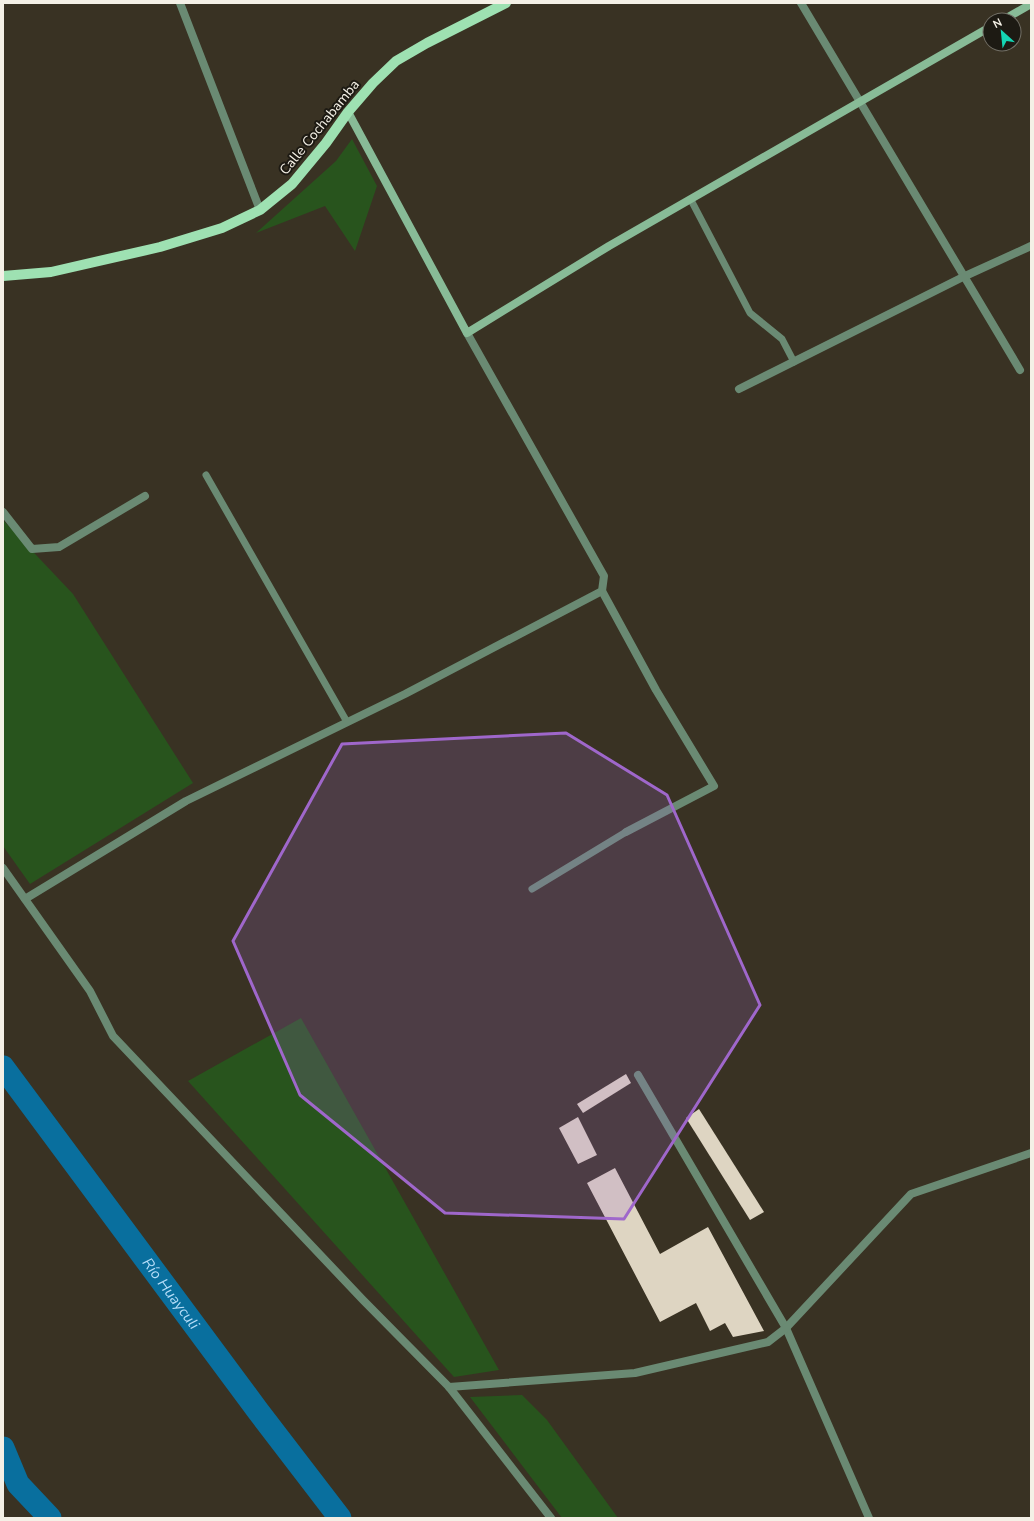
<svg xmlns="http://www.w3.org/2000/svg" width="1034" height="1521" viewBox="0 0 1034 1521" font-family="'Nunito Sans',sans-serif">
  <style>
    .green { fill: #28541d }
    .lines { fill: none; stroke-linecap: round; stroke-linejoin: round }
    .river { stroke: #096f9e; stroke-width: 23 }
    .building { fill: #ded5c2 }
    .lane { stroke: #6a8a73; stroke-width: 7 }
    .street { stroke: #6a8a73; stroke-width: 8 }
    .secondary { stroke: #88bb97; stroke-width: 8 }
    .primary { stroke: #9ee1b2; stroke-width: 10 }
    .marked { fill: #9f67cb; fill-opacity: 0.2; stroke: #9f67cb; stroke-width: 3; stroke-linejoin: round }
    .labels { text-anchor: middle; stroke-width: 4; stroke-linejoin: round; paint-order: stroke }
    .street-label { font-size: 14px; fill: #f4f0e6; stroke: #1d1a13 }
    .water-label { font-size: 15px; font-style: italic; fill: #b5ddf8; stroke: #1d1a13 }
  </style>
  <rect width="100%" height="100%" fill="#393223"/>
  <g class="green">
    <polygon points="352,139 377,186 355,251 325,206 256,233 336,161"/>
    <polygon points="3,520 73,594 193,783 30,884 3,846"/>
    <polygon points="301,1018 499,1370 454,1377 188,1081"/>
    <polygon points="522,1395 547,1420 618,1518 562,1518 470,1397"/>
  </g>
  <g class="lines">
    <g class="river">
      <path id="s1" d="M3 1067 258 1411 340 1518"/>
      <polyline points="3,1448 18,1484 50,1518"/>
    </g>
  </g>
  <g class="building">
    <polygon points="626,1074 631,1083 583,1113 577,1104"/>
    <polygon points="699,1109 764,1212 750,1220 686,1118"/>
    <polygon points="578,1117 597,1155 578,1164 559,1128"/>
    <polygon points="615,1168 660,1254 708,1227 764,1331 733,1337 725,1323 710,1331 696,1303 660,1322 587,1183"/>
  </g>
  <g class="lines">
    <g class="lane">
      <polyline points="691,200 750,313 782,339 794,362"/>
      <polyline points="206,475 347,722"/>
      <polyline points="532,889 626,832"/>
    </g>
    <g class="street">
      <polyline points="180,3 260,210"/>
      <polyline points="801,3 1020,370"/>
      <polyline points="739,389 963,277 1031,246"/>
      <polyline points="3,512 32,549 59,547 145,496"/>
      <polyline points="602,591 656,690 714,786 626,832"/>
      <polyline points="3,868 90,991 113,1036 363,1300 449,1387 551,1518"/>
      <polyline points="25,899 186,801 405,694 602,591 604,576 467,333"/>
      <polyline points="638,1075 786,1328 869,1518"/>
      <polyline points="449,1387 635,1373 768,1342 786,1328 911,1194 1031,1153"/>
    </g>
    <g class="secondary">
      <polyline points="1003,20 1031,4"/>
      <polyline points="348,112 467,333 609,246 990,27"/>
    </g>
    <polyline class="primary" points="3,276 51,272 160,247 222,228 260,210 292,184 326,143 348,112 373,83 396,61 427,43 506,3"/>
  </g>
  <path class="marked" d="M566 733 667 795 760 1005 624 1219 445 1213 300 1095 233 941 342 744Z"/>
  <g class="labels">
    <g class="street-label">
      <text transform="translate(319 127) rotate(-51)" y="5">Calle Cochabamba</text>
    </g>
    <g class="water-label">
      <text dy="5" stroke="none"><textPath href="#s1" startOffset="282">Río Huayculi</textPath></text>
    </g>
  </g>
  <rect width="1034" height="1521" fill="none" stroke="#f4f0e6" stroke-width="8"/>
  <g transform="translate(1002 32) rotate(333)"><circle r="19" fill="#1d1a13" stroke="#737067"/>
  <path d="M0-3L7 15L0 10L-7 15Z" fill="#14d5b3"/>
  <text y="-6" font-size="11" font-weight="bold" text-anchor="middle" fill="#f4f0e6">N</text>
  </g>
</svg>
